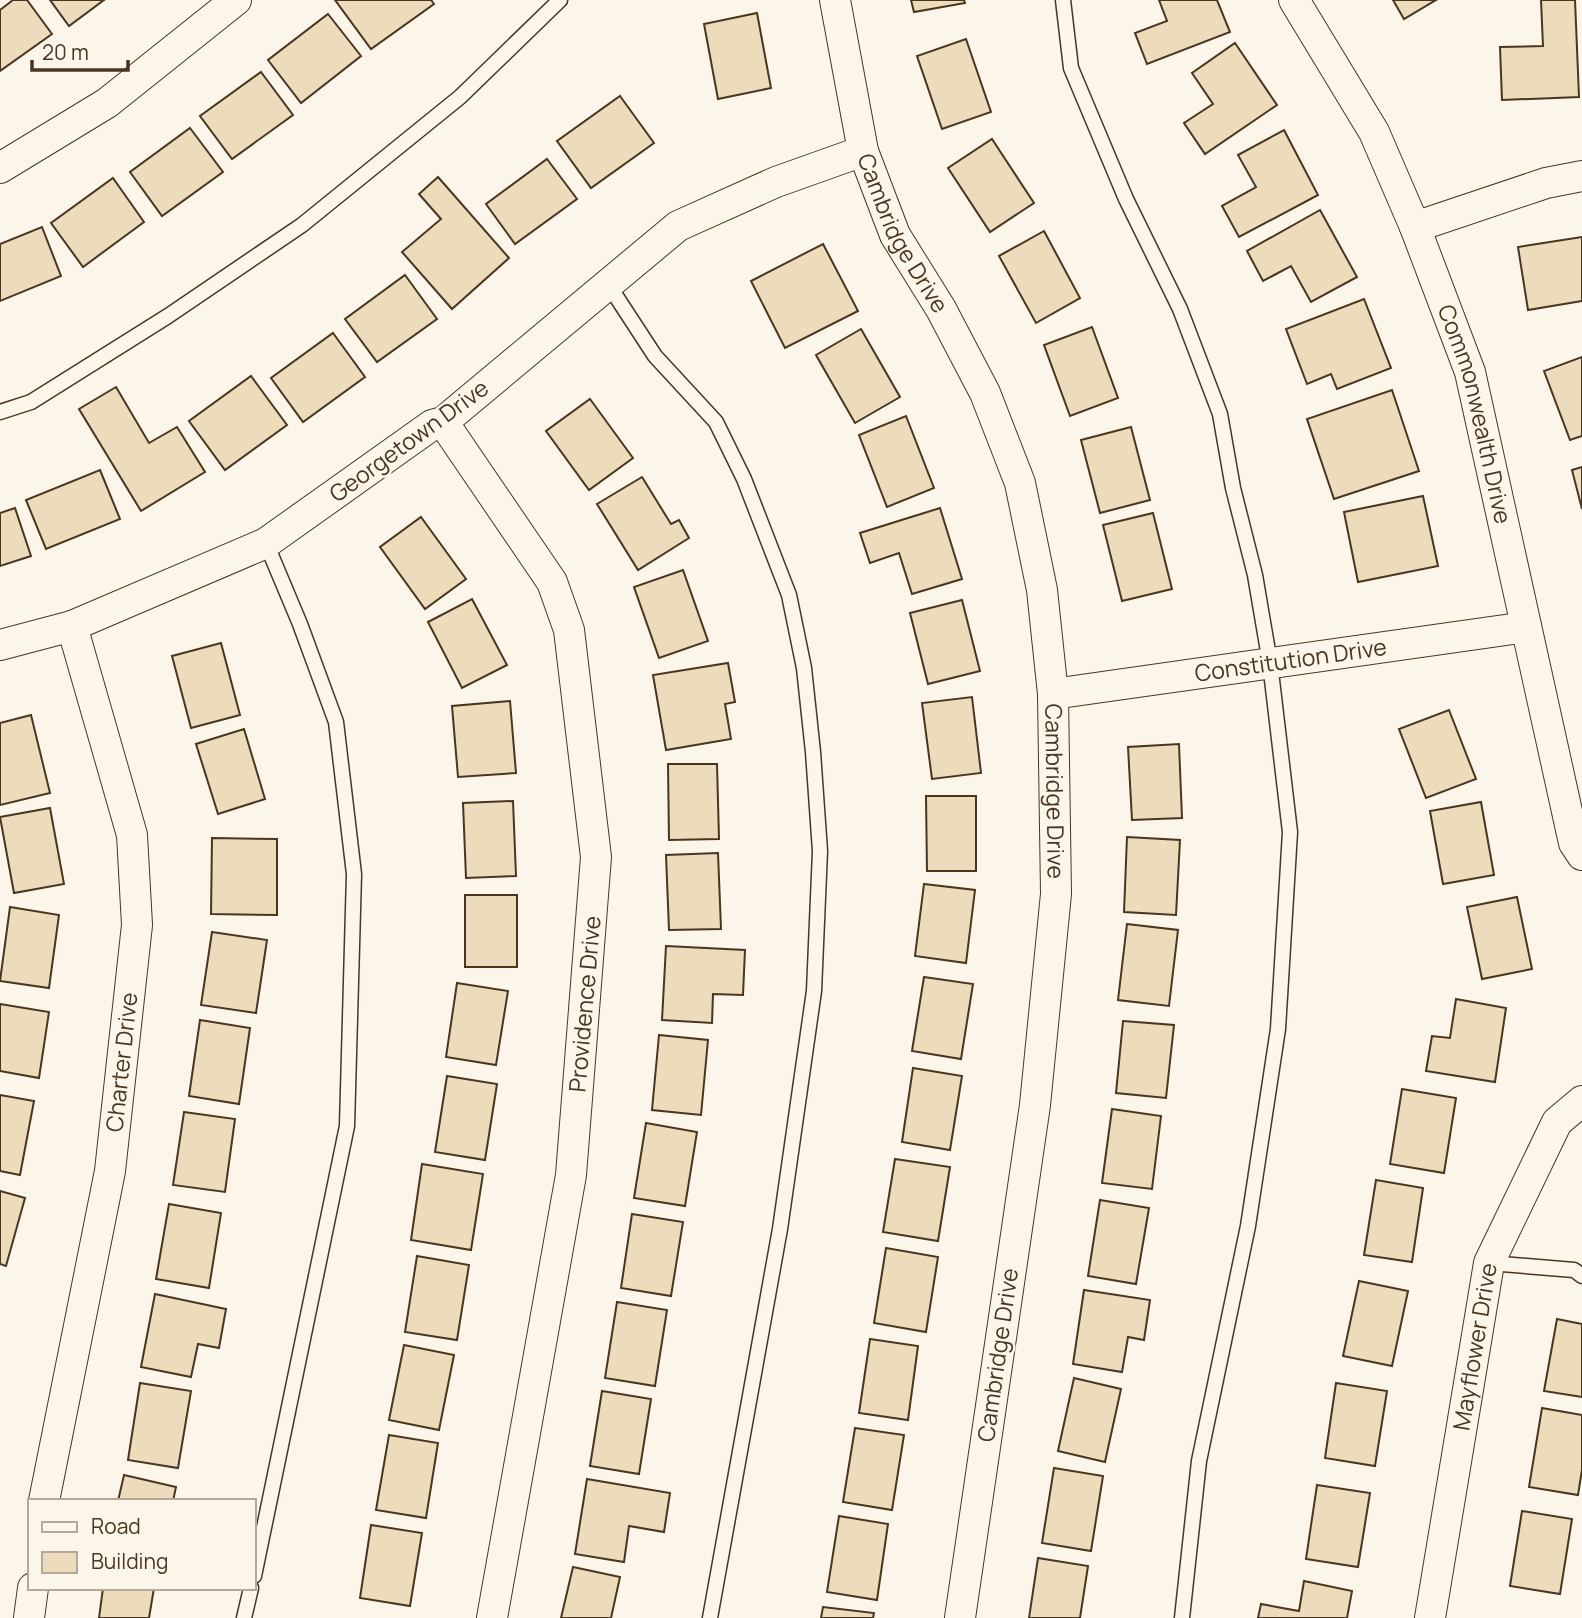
<svg xmlns="http://www.w3.org/2000/svg" width="1582" height="1618" viewBox="0 0 1582 1618" font-family="Manrope,sans-serif">
  <style>
    .building { fill: #ecdcbc; stroke: #4a3520; stroke-width: 2 }
    .lines { fill: none; stroke-linecap: round; stroke-linejoin: round }
    .service-casing { stroke: #4a3520; stroke-width: 17 }
    .minor-casing { stroke: #4a3520; stroke-width: 32 }
    .service { stroke: #fbf6e9; stroke-width: 14 }
    .minor { stroke: #fbf6e9; stroke-width: 30 }
    .labels { text-anchor: middle; stroke-width: 5; stroke-linejoin: round; paint-order: stroke }
    .street-label { font-size: 23px; fill: #4a3520; stroke: #fbf6e9 }
  </style>
  <rect width="100%" height="100%" fill="#fbf6e9"/>
  <g class="building">
    <polygon points="13,0 27,0 52,34 0,71 0,10"/>
    <polygon points="50,0 104,0 69,26"/>
    <polygon points="335,0 431,0 434,4 371,49"/>
    <polygon points="911,0 964,0 965,3 914,12"/>
    <polygon points="1159,0 1217,0 1230,32 1147,64 1135,33 1167,21"/>
    <polygon points="1393,0 1436,0 1404,19"/>
    <polygon points="1541,0 1575,0 1579,97 1502,100 1500,47 1543,46"/>
    <polygon points="757,13 771,88 718,99 704,24"/>
    <polygon points="328,14 361,56 301,103 268,60"/>
    <polygon points="966,39 991,112 942,129 917,56"/>
    <polygon points="1235,43 1277,105 1205,154 1184,123 1213,104 1192,73"/>
    <polygon points="261,72 293,115 232,159 200,116"/>
    <polygon points="620,96 654,143 591,188 557,141"/>
    <polygon points="190,128 223,172 162,216 130,172"/>
    <polygon points="1284,130 1318,195 1239,237 1222,206 1256,187 1238,155"/>
    <polygon points="992,139 1034,203 990,232 948,168"/>
    <polygon points="547,159 577,199 515,244 486,204"/>
    <polygon points="438,177 509,258 452,309 402,252 441,219 419,194"/>
    <polygon points="113,178 144,222 83,267 51,223"/>
    <polygon points="1320,210 1357,277 1311,302 1291,266 1263,281 1247,251"/>
    <polygon points="42,227 61,276 0,301 0,244"/>
    <polygon points="1044,231 1080,298 1036,323 999,256"/>
    <polygon points="1582,237 1582,301 1528,310 1518,247"/>
    <polygon points="823,244 858,311 785,348 751,281"/>
    <polygon points="405,275 437,319 377,362 345,319"/>
    <polygon points="1364,299 1391,368 1337,389 1331,374 1307,384 1286,329"/>
    <polygon points="1092,327 1118,398 1070,416 1044,345"/>
    <polygon points="861,329 900,397 855,423 816,355"/>
    <polygon points="333,333 365,377 303,422 271,378"/>
    <polygon points="1582,357 1582,436 1570,440 1544,371"/>
    <polygon points="251,376 287,425 225,470 189,421"/>
    <polygon points="116,387 149,443 177,427 205,472 141,511 79,409"/>
    <polygon points="1392,390 1419,471 1334,499 1307,419"/>
    <polygon points="590,399 633,458 589,490 546,431"/>
    <polygon points="906,416 934,488 887,507 859,435"/>
    <polygon points="1131,427 1150,500 1100,513 1081,440"/>
    <polygon points="1582,467 1582,509 1572,470"/>
    <polygon points="100,470 120,519 46,549 26,500"/>
    <polygon points="642,477 671,524 679,520 689,538 638,570 597,504"/>
    <polygon points="1423,496 1438,566 1358,582 1344,512"/>
    <polygon points="15,508 31,556 0,566 0,513"/>
    <polygon points="940,508 962,579 912,594 899,553 870,563 860,533"/>
    <polygon points="1153,513 1172,589 1122,601 1103,525"/>
    <polygon points="421,517 466,579 425,609 380,547"/>
    <polygon points="683,570 708,641 659,658 634,587"/>
    <polygon points="472,599 507,665 462,688 428,622"/>
    <polygon points="962,600 980,671 928,684 910,613"/>
    <polygon points="221,643 240,715 191,728 172,656"/>
    <polygon points="728,663 735,702 725,704 731,739 666,750 653,675"/>
    <polygon points="972,697 981,773 932,779 922,703"/>
    <polygon points="510,701 516,773 458,777 452,706"/>
    <polygon points="1449,710 1476,779 1426,798 1399,729"/>
    <polygon points="31,715 50,793 0,805 0,723"/>
    <polygon points="244,729 265,799 218,814 196,744"/>
    <polygon points="1179,744 1182,818 1132,820 1128,747"/>
    <polygon points="668,764 717,764 719,839 669,840"/>
    <polygon points="926,796 976,796 976,871 927,871"/>
    <polygon points="513,801 516,876 466,878 463,803"/>
    <polygon points="1481,802 1494,875 1443,884 1430,811"/>
    <polygon points="50,808 64,884 14,893 0,817"/>
    <polygon points="1127,837 1180,840 1176,915 1124,912"/>
    <polygon points="212,838 277,839 277,915 211,914"/>
    <polygon points="718,853 721,929 669,930 666,855"/>
    <polygon points="924,884 975,890 966,963 915,956"/>
    <rect x="465" y="895" width="52" height="72"/>
    <polygon points="1517,897 1532,969 1482,979 1467,907"/>
    <polygon points="10,907 59,915 49,988 0,981"/>
    <polygon points="1127,924 1178,930 1169,1006 1118,1000"/>
    <polygon points="212,932 267,940 256,1013 201,1005"/>
    <polygon points="666,946 745,950 743,995 713,994 712,1023 662,1020"/>
    <polygon points="924,977 973,984 961,1059 912,1051"/>
    <polygon points="457,983 508,991 496,1065 446,1057"/>
    <polygon points="1456,999 1506,1008 1495,1082 1426,1071 1432,1036 1450,1038"/>
    <polygon points="0,1004 49,1012 39,1078 0,1071"/>
    <polygon points="200,1020 250,1028 239,1104 189,1096"/>
    <polygon points="1123,1021 1174,1025 1166,1098 1116,1093"/>
    <polygon points="659,1035 708,1040 701,1115 652,1110"/>
    <polygon points="913,1068 962,1076 950,1150 902,1142"/>
    <polygon points="447,1076 497,1084 485,1160 435,1152"/>
    <polygon points="1402,1089 1456,1098 1444,1173 1390,1164"/>
    <polygon points="0,1095 34,1101 20,1175 0,1171"/>
    <polygon points="1112,1109 1161,1116 1152,1189 1102,1183"/>
    <polygon points="184,1112 235,1119 225,1192 173,1185"/>
    <polygon points="646,1123 697,1132 685,1206 634,1198"/>
    <polygon points="895,1159 950,1167 938,1241 883,1232"/>
    <polygon points="422,1164 483,1174 471,1250 411,1240"/>
    <polygon points="1376,1180 1423,1188 1412,1262 1364,1255"/>
    <polygon points="0,1191 25,1198 6,1266 0,1264"/>
    <polygon points="1100,1200 1149,1208 1136,1284 1088,1276"/>
    <polygon points="169,1204 221,1213 209,1288 156,1279"/>
    <polygon points="632,1214 683,1222 671,1296 621,1288"/>
    <polygon points="886,1248 938,1257 926,1332 874,1323"/>
    <polygon points="417,1256 469,1265 457,1340 405,1332"/>
    <polygon points="1359,1281 1408,1291 1392,1366 1343,1356"/>
    <polygon points="1084,1290 1150,1300 1144,1340 1128,1337 1122,1372 1073,1364"/>
    <polygon points="155,1294 226,1309 219,1348 198,1344 191,1377 141,1367"/>
    <polygon points="617,1302 667,1310 655,1386 605,1378"/>
    <polygon points="1557,1319 1582,1324 1582,1397 1544,1391"/>
    <polygon points="870,1339 918,1346 908,1420 859,1413"/>
    <polygon points="404,1345 454,1355 439,1430 389,1420"/>
    <polygon points="1074,1378 1121,1389 1105,1462 1058,1451"/>
    <polygon points="140,1383 191,1391 178,1468 128,1460"/>
    <polygon points="1336,1383 1387,1391 1375,1466 1325,1458"/>
    <polygon points="602,1391 651,1399 639,1474 590,1466"/>
    <polygon points="1542,1408 1582,1415 1582,1470 1578,1495 1529,1487"/>
    <polygon points="855,1428 904,1435 892,1510 843,1502"/>
    <polygon points="389,1435 438,1443 426,1518 376,1510"/>
    <polygon points="1054,1468 1103,1476 1091,1551 1042,1543"/>
    <polygon points="124,1475 176,1487 173,1501 118,1501"/>
    <polygon points="587,1479 670,1493 664,1532 629,1526 624,1562 575,1554"/>
    <polygon points="1317,1485 1370,1493 1358,1567 1306,1559"/>
    <polygon points="1522,1511 1572,1519 1560,1594 1510,1586"/>
    <polygon points="839,1516 888,1524 877,1600 827,1592"/>
    <polygon points="371,1525 422,1533 410,1606 360,1598"/>
    <polygon points="1038,1558 1088,1566 1080,1618 1029,1618"/>
    <polygon points="573,1567 620,1577 611,1618 561,1618"/>
    <polygon points="1304,1581 1352,1591 1347,1618 1258,1618 1261,1604 1299,1611"/>
    <polygon points="103,1588 154,1588 149,1618 99,1618"/>
    <polygon points="823,1607 874,1613 873,1618 821,1618"/>
  </g>
  <g class="lines">
    <g class="service-casing">
      <g id="service">
        <polyline points="1063,0 1071,68 1126,199 1180,309 1220,414 1233,488 1255,575 1270,663 1290,832 1278,1029 1248,1226 1199,1461 1182,1618"/>
        <polyline points="608,284 655,356 716,422 744,479 789,595 804,668 813,752 820,851 814,991 780,1229 710,1618"/>
        <polyline points="0,412 31,402 168,316 302,225 460,97 560,0"/>
        <polyline points="1489,1263 1574,1270 1582,1276"/>
        <polyline points="254,1576 347,1126 354,874 336,722 300,624 266,543"/>
        <polyline points="244,1618 251,1588"/>
      </g>
    </g>
    <g class="minor-casing">
      <g id="minor">
        <path id="s1" d="M835 0 863 151 895 235 941 309 985 393 1020 483 1042 590 1053 694 1056 894 1035 1105 960 1618"/>
        <path id="s2" d="M1294 0 1374 132 1415 227 1470 372 1574 843 1582 855"/>
        <polyline points="0,168 107,103 236,0"/>
        <polyline points="1415,227 1546,183 1582,176"/>
        <polyline points="443,422 552,582 569,630 596,857 571,1175 492,1618"/>
        <polyline points="0,645 72,626 266,543 432,425 443,422 678,226 776,182 863,151"/>
        <path id="s3" d="M1053 694 1526 627"/>
        <path id="s4" d="M44 1501 110 1171 137 925 132 835 72 626"/>
        <polyline points="29,1618 33,1588"/>
        <path id="s5" d="M1430 1618 1489 1263 1557 1122 1582 1101"/>
      </g>
    </g>
    <use href="#service" class="service"/>
    <use href="#minor" class="minor"/>
  </g>
  <g class="labels">
    <g class="street-label">
      <text dy="8" stroke="none"><textPath href="#s1" startOffset="245">Cambridge Drive</textPath></text>
      <text dy="8" stroke="none"><textPath href="#s2" startOffset="455">Commonwealth Drive</textPath></text>
      <text transform="translate(409 441) rotate(-36)" y="8">Georgetown Drive</text>
      <text dy="8" stroke="none"><textPath href="#s3" startOffset="240">Constitution Drive</textPath></text>
      <text dy="8" stroke="none"><textPath href="#s1" startOffset="833">Cambridge Drive</textPath></text>
      <text transform="translate(585 1004) rotate(-85)" y="8">Providence Drive</text>
      <text dy="8" stroke="none"><textPath href="#s4" startOffset="446">Charter Drive</textPath></text>
      <text dy="8" stroke="none"><textPath href="#s5" startOffset="275">Mayflower Drive</textPath></text>
      <text transform="translate(998 1355) rotate(-82)" y="8">Cambridge Drive</text>
    </g>
  </g>
  <rect x="28" y="1499" width="228" height="91" fill="#fbf6e9" stroke="#b4a999" stroke-width="2"/>
  <rect x="42" y="1522" width="35" height="10" fill="#fbf6e9" stroke="#b4a999" stroke-width="2"/>
  <text x="91" y="1534" font-size="21" fill="#4a3520">Road</text>
  <rect x="42" y="1552" width="35" height="21" fill="#ecdcbc" stroke="#b4a999" stroke-width="2"/>
  <text x="91" y="1569" font-size="21" fill="#4a3520">Building</text>
  <path d="M32 60v10h96v-10" fill="none" stroke="#4a3520" stroke-width="3.5"/>
  <text x="42" y="60" font-size="21" fill="#4a3520" stroke="#fbf6e9" stroke-width="5" paint-order="stroke">20 m</text>
</svg>
